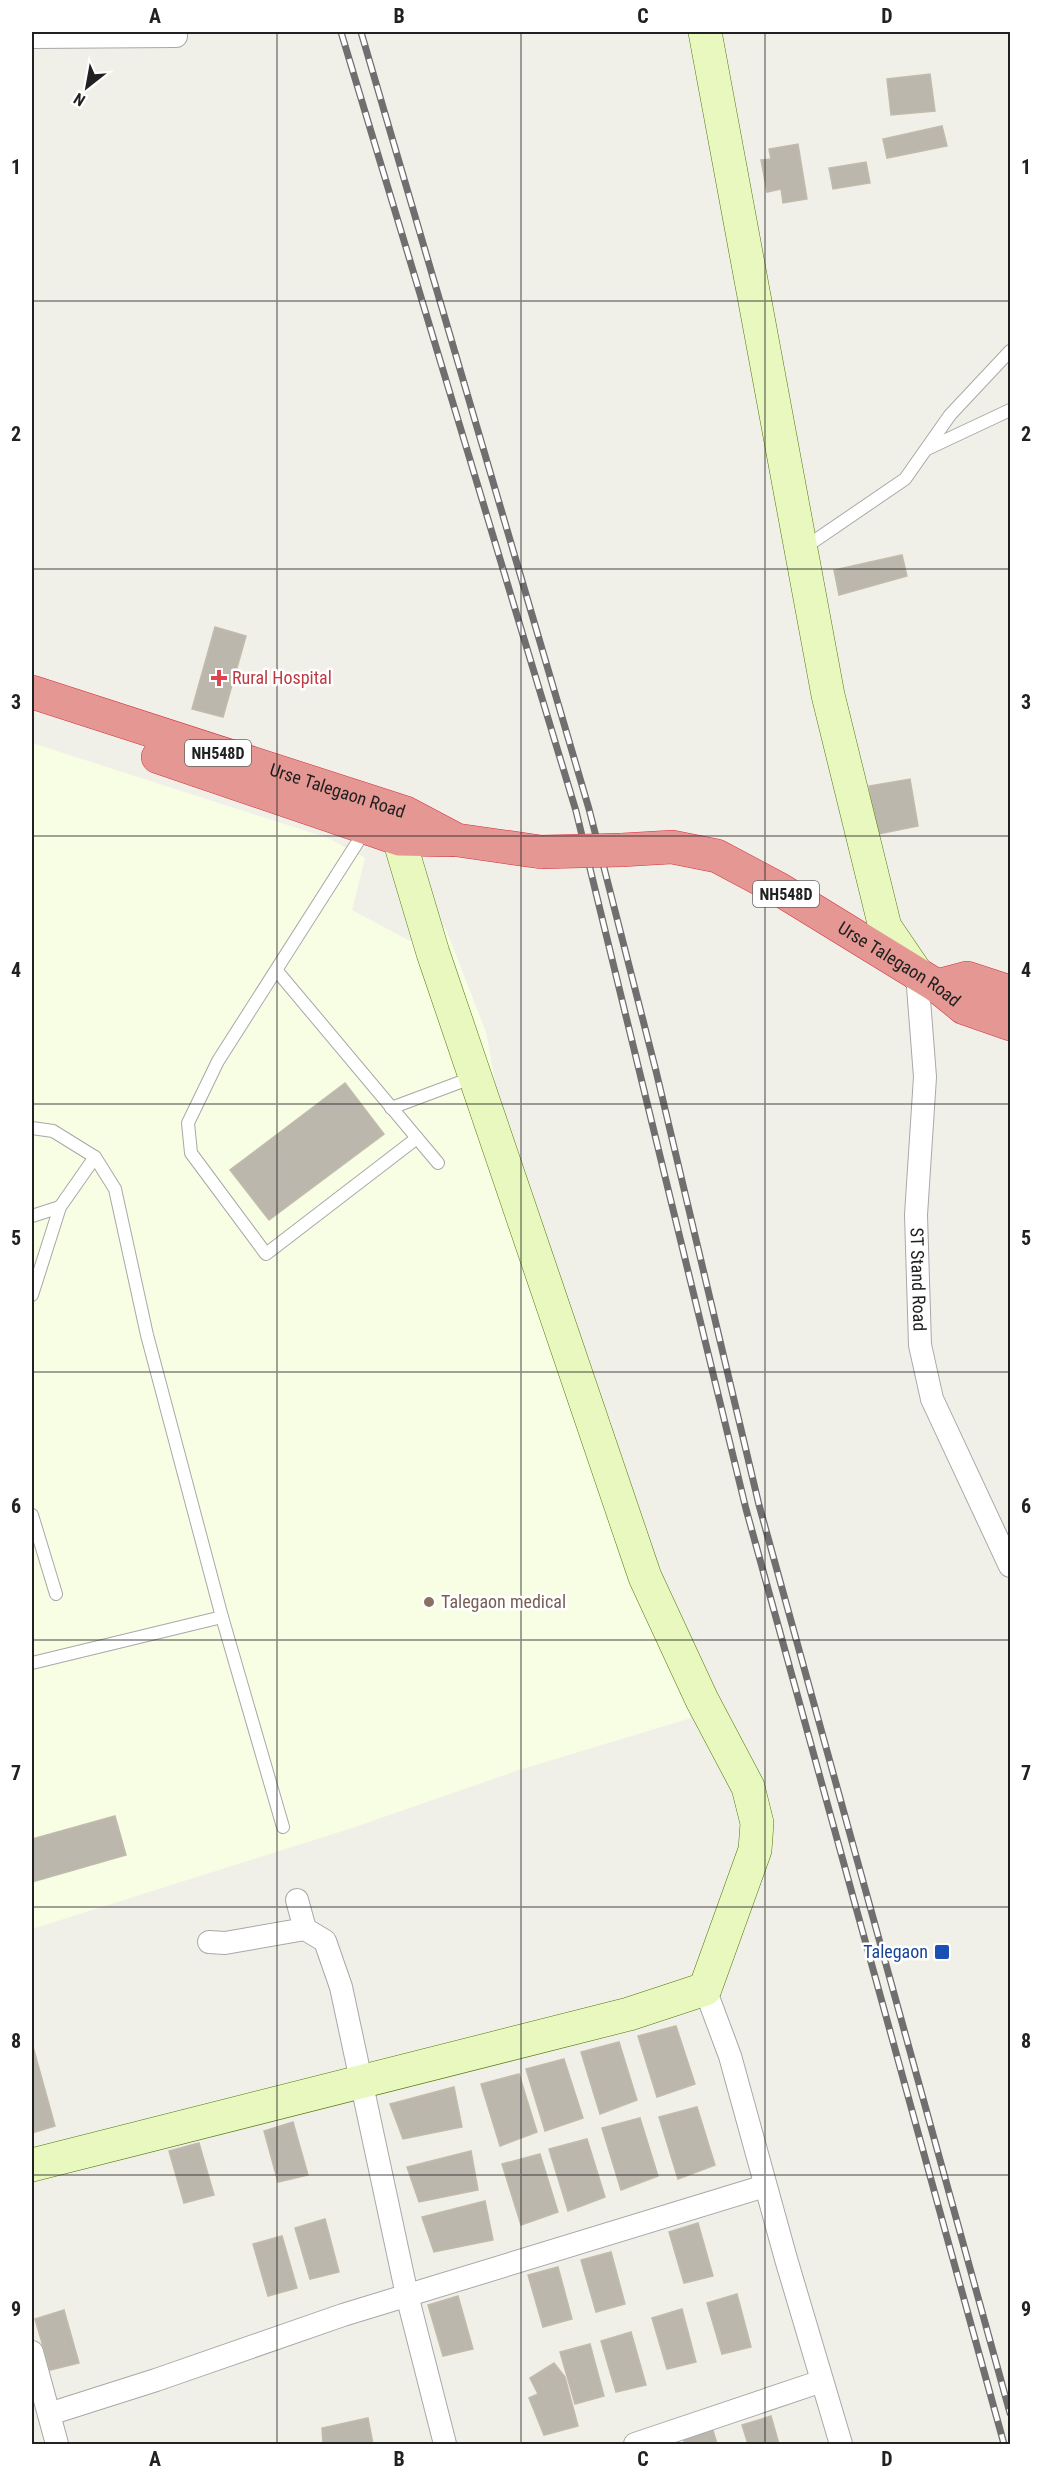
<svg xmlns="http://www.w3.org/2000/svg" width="1042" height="2476" viewBox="0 0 1042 2476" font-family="'Roboto Condensed',sans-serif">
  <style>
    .education { fill: #f8fee4 }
    .building { fill: #bbb7ad; stroke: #c2bbab; stroke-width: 1.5 }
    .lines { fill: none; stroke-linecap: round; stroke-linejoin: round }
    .lane-casing { stroke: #a8a8a8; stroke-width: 14 }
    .street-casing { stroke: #a8a8a8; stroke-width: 24 }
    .secondary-casing { stroke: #517709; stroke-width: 34 }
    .highway-casing { stroke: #d62f41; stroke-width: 34 }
    .lane { stroke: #fff; stroke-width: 12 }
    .street { stroke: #fff; stroke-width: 22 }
    .secondary { stroke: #e8f8bf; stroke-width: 33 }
    .highway { stroke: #e59893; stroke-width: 33 }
    .rail-casing { stroke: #6f6f6f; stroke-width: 7 }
    .rail { stroke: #fff; stroke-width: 4.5; stroke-dasharray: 14; stroke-linecap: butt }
    .highway-bridge-casing { stroke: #d62f41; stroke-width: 34; stroke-linecap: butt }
    .highway-bridge { stroke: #e59893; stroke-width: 33 }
    .grid { fill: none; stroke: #212121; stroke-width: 1.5; stroke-opacity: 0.55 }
    .health-dot { fill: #e0444e; stroke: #fff; stroke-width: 2 }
    .education-dot { fill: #8d6e63; stroke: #fff; stroke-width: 2 }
    .transit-dot { fill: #1a4fb4; stroke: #fff; stroke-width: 2 }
    .labels { text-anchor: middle; stroke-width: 5; stroke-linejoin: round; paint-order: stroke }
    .shield { fill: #fff; stroke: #646464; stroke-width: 1.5 }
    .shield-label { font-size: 16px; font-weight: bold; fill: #212121 }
    .health-label { font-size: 18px; fill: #be3a42; stroke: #fff; text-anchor: start }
    .street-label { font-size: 18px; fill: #212121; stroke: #fff }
    .education-label { font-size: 18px; fill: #785e54; stroke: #fff; text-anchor: start }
    .transit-label { font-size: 18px; fill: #164399; stroke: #fff; text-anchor: end }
    .neatline { fill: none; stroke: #212121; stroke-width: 2 }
    .grid-label { font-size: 20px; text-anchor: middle; font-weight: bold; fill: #212121 }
  </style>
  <rect width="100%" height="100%" fill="#f1f0e8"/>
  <polygon class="education" points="32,743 328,838 365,858 352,910 410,941 445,927 486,1032 510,1164 633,1556 691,1718 519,1770 352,1828 32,1929"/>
  <g class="building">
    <polygon points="930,74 935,111 891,115 887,79"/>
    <polygon points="942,126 947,146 887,158 883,139"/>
    <polygon points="798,144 807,199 783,203 781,189 767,192 761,160 771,159 769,149"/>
    <polygon points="866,162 870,183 833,189 829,168"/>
    <polygon points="902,555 907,576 839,595 834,570"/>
    <polygon points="215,627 246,636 223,717 192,709"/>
    <polygon points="910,779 918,826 878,834 869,786"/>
    <polygon points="345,1083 384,1134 269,1220 230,1170"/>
    <polygon points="115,1816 126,1855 32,1882 32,1839"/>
    <polygon points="676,2026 695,2084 657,2097 638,2036"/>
    <polygon points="619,2042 637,2100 600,2114 581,2052"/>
    <polygon points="32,2043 55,2126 32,2133"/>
    <polygon points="564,2059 583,2118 545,2131 526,2069"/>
    <polygon points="519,2074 537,2132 500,2146 481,2084"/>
    <polygon points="454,2087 462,2127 403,2139 390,2104"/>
    <polygon points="697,2107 715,2165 678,2179 659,2117"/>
    <polygon points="640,2118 658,2176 621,2190 602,2128"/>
    <polygon points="293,2122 308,2175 278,2182 264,2131"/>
    <polygon points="587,2139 605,2197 568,2211 549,2149"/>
    <polygon points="199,2143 214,2195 184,2203 169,2151"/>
    <polygon points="471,2151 478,2190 419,2202 407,2167"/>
    <polygon points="540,2154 558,2212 521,2225 502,2164"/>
    <polygon points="485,2201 493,2240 434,2252 422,2217"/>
    <polygon points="325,2219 339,2272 310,2279 295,2228"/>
    <polygon points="698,2223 713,2276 684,2283 669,2232"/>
    <polygon points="282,2236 297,2288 268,2296 253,2244"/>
    <polygon points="611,2252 625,2304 596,2312 581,2260"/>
    <polygon points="558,2267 572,2319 543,2327 528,2275"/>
    <polygon points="737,2294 751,2347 722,2354 707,2303"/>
    <polygon points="458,2296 473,2349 443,2356 428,2305"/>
    <polygon points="682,2309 696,2362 667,2369 652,2318"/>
    <polygon points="64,2310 79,2363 50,2370 35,2319"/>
    <polygon points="631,2332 646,2385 616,2392 601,2341"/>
    <polygon points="590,2344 604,2396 575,2404 560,2352"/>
    <polygon points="554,2363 565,2377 578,2426 544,2435 529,2398 538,2394 530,2378"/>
    <polygon points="771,2416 779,2444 748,2444 742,2425"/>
    <polygon points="368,2418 373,2444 323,2444 322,2428"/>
    <polygon points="712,2427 717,2444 685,2444 682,2436"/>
  </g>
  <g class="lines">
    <g class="lane-casing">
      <g id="lane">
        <polyline points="927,449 1010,410"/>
        <polyline points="804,548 905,479 950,415 1010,351"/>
        <polyline points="366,829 218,1061 188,1123 191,1153 266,1254 417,1138"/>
        <polyline points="277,971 438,1163"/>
        <polyline points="391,1108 474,1077"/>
        <polyline points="32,1128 53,1131 95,1157 115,1189 147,1335 222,1617 283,1827"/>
        <polyline points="32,1216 60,1207"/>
        <polyline points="32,1295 60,1207 95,1157"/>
        <polyline points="32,1515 56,1594"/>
        <polyline points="32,1663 222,1617"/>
      </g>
    </g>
    <g class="street-casing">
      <g id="street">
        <polyline points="32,37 176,36"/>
        <path id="s1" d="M917 974 925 1077 916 1215 920 1345 932 1399 1010 1566"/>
        <polyline points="297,1900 305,1929"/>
        <polyline points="209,1942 225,1943 305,1929 325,1941 341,1987 407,2295 445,2444"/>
        <polyline points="705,1989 730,2056 786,2259 841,2444"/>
        <polyline points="32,2352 57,2444"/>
        <polyline points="49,2414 156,2380 343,2315 765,2186"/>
        <polyline points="635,2444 822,2381"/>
      </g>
    </g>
    <g class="secondary-casing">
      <g id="secondary">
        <polyline points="705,32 828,695 885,927 917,974"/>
        <polyline points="32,2165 629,2014 705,1989 755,1850 757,1823 748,1787 702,1700 645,1577 433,953 399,839"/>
      </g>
    </g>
    <g class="highway-casing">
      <g id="highway">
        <path id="s2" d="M32 692 406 813 457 840 541 852"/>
        <polyline points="158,757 399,839 450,840"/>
        <path id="s3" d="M621 850 672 847 717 856 779 889 937 986 964 1008 1010 1024"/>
        <polyline points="937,986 967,978 1010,992"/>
      </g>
    </g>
    <use href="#lane" class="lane"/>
    <use href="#street" class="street"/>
    <use href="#secondary" class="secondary"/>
    <use href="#highway" class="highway"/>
    <g class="rail-casing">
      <g id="rail">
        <polyline points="341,32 576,811 746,1509 1004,2444"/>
        <polyline points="361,32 589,809 656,1071 759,1505 1010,2413"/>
      </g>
    </g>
    <use href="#rail" class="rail"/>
    <g class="highway-bridge-casing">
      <polyline id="highway-bridge" points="541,852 621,850"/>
    </g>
    <use href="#highway-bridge" class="highway-bridge"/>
  </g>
  <path class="grid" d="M277 32V2444M521 32V2444M765 32V2444M32 301H1010M32 569H1010M32 836H1010M32 1104H1010M32 1372H1010M32 1640H1010M32 1907H1010M32 2175H1010"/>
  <path class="health-dot" d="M216 669h6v6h6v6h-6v6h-6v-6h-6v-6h6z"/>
  <circle class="education-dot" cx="429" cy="1602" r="6"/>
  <rect class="transit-dot" x="934" y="1944" width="16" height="16" rx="3"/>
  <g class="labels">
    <g class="shield">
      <rect x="185" y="740" width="66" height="26" rx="4.5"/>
      <rect x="753" y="881" width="66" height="26" rx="4.5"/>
    </g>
    <g class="shield-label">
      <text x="218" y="759">NH548D</text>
      <text x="786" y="900">NH548D</text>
    </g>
    <g class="health-label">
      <text x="232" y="684">Rural Hospital</text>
    </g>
    <g class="street-label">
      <text dy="6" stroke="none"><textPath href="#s2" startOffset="321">Urse Talegaon Road</textPath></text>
      <text dy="6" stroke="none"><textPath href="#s3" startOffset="309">Urse Talegaon Road</textPath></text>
      <text dy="6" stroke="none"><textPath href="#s1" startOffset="306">ST Stand Road</textPath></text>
    </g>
    <g class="education-label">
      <text x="441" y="1608">Talegaon medical</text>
    </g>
    <g class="transit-label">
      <text x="928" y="1958">Talegaon</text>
    </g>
  </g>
  <rect width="1042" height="2476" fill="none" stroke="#ffffff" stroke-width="66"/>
  <g transform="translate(87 87) rotate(211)" stroke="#ffffff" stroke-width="4.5" paint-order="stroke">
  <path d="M0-4.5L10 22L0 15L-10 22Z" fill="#212121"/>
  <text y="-9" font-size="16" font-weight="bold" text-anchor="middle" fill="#212121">N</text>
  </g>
  <rect x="33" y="33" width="976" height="2410" class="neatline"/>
  <g class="grid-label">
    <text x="155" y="23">A</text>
    <text x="399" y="23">B</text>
    <text x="643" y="23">C</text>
    <text x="887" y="23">D</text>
    <text x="16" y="174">1</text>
    <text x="1026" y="174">1</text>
    <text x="16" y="441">2</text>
    <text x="1026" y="441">2</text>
    <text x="16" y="709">3</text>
    <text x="1026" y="709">3</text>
    <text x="16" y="977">4</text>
    <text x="1026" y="977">4</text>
    <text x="16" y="1245">5</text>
    <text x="1026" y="1245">5</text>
    <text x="16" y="1513">6</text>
    <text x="1026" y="1513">6</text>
    <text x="16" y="1780">7</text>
    <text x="1026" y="1780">7</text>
    <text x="16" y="2048">8</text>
    <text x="1026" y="2048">8</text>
    <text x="16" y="2316">9</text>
    <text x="1026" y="2316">9</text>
    <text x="155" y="2466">A</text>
    <text x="399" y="2466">B</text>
    <text x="643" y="2466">C</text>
    <text x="887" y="2466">D</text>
  </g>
</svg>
